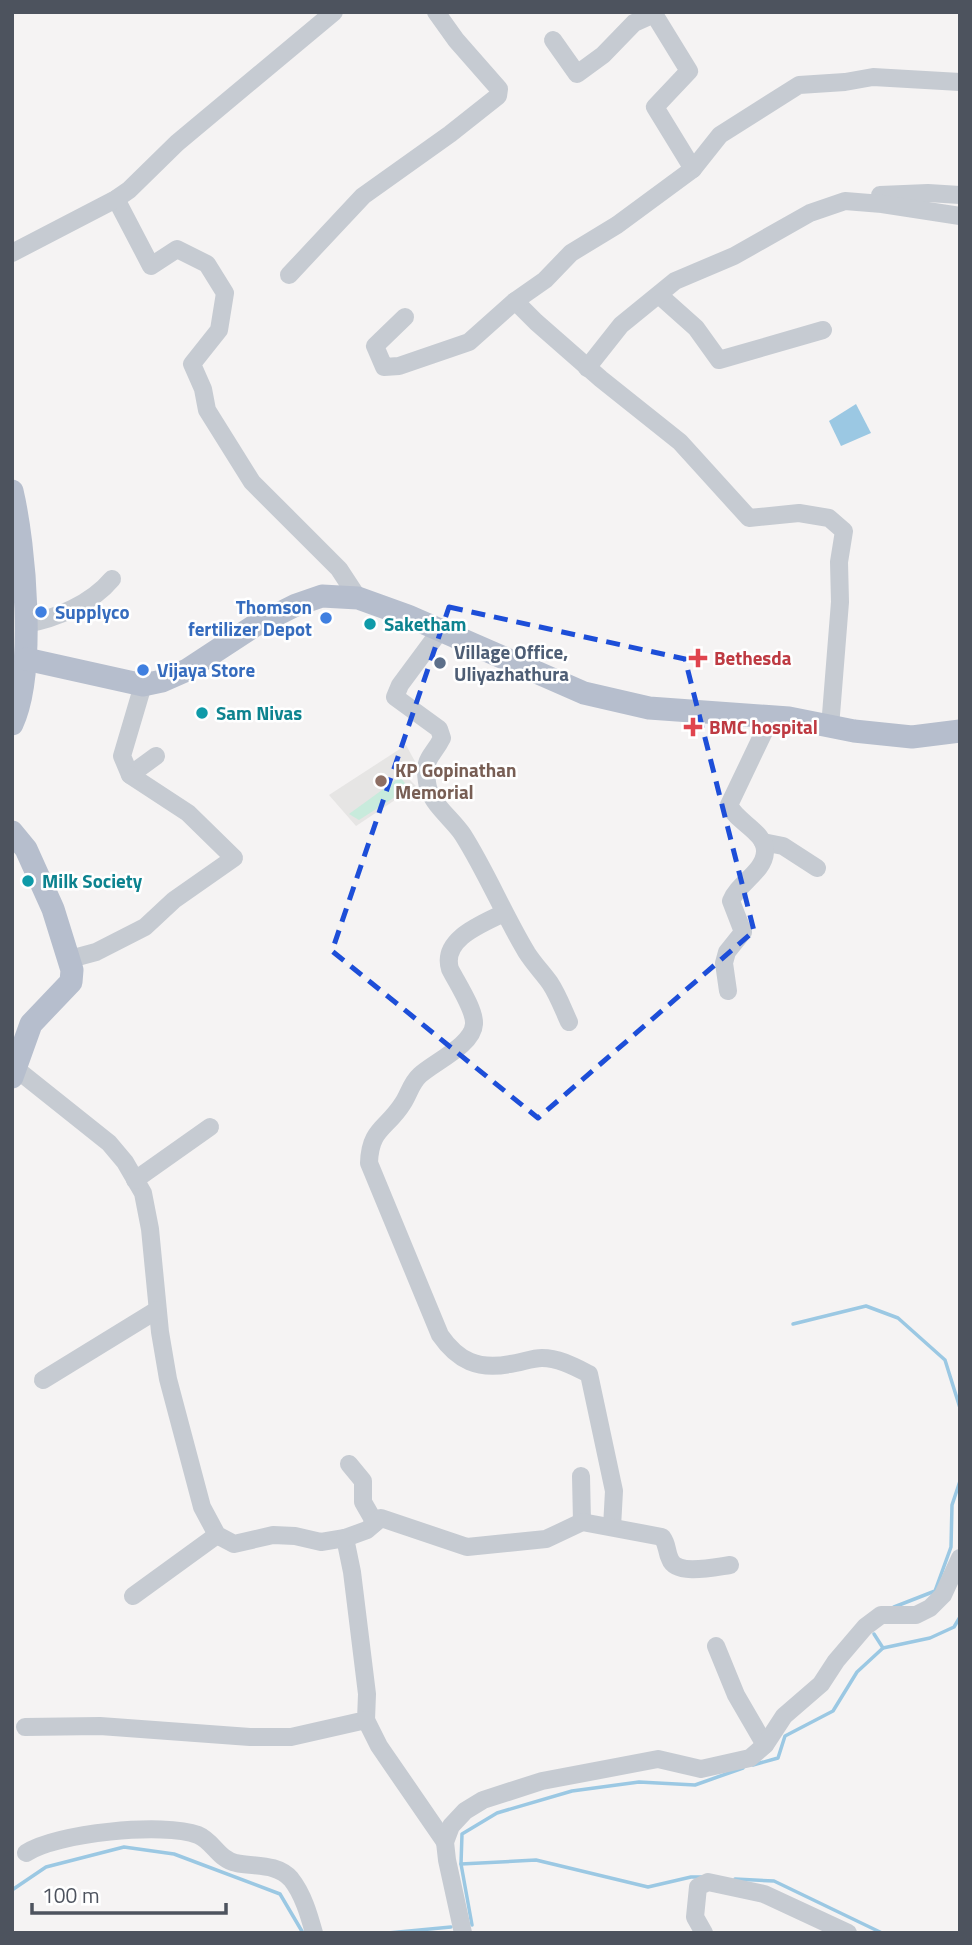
<svg xmlns="http://www.w3.org/2000/svg" width="972" height="1945" viewBox="0 0 972 1945" font-family="'Titillium Web',sans-serif">
  <style>
    .education { fill: #e6e5e4 }
    .green { fill: #c8ebdc }
    .water { fill: #9bc8e3 }
    .lines { fill: none; stroke-linecap: round; stroke-linejoin: round }
    .stream { stroke: #9bc8e3; stroke-width: 3.5 }
    .minor { stroke: #c6cbd2; stroke-width: 18 }
    .major { stroke: #b6becd; stroke-width: 23 }
    .marked { fill: none; stroke: #1d4ed8; stroke-width: 5; stroke-dasharray: 14 9; stroke-linejoin: round }
    .shop-dot { fill: #3f7fe0; stroke: #fff; stroke-width: 2.5 }
    .culture-dot { fill: #0f9aa8; stroke: #fff; stroke-width: 2.5 }
    .health-dot { fill: #e0444e; stroke: #fff; stroke-width: 2.5 }
    .service-dot { fill: #5c6f8a; stroke: #fff; stroke-width: 2.5 }
    .education-dot { fill: #8d6e63; stroke: #fff; stroke-width: 2.5 }
    .labels { text-anchor: middle; stroke-width: 5; stroke-linejoin: round; paint-order: stroke }
    .shop-label { font-size: 19px; font-weight: bold; fill: #366cbe; stroke: #fff; text-anchor: start }
    .culture-label { font-size: 19px; font-weight: bold; fill: #0d838f; stroke: #fff; text-anchor: start }
    .service-label { font-size: 19px; font-weight: bold; fill: #4e5e75; stroke: #fff; text-anchor: start }
    .health-label { font-size: 19px; font-weight: bold; fill: #be3a42; stroke: #fff; text-anchor: start }
    .education-label { font-size: 19px; font-weight: bold; fill: #785e54; stroke: #fff; text-anchor: start }
  </style>
  <rect width="100%" height="100%" fill="#f5f3f3"/>
  <polygon class="education" points="406,745 418,767 407,777 416,786 356,826 329,795"/>
  <polygon class="green" points="400,777 409,788 359,820 349,814"/>
  <polygon class="water" points="856,404 871,433 841,446 829,421"/>
  <g class="lines">
    <g class="stream">
      <polyline points="793,1324 866,1306 898,1318 945,1360 960,1408"/>
      <polyline points="894,1607 935,1591 951,1547 952,1505 960,1481"/>
      <polyline points="874,1634 883,1648"/>
      <polyline points="753,1765 778,1758 785,1736 833,1711 857,1672 883,1648 930,1638 954,1627 960,1617"/>
      <polyline points="461,1864 536,1860 648,1887 691,1877 702,1877"/>
      <polyline points="735,1879 774,1881 882,1933"/>
      <polyline points="12,1890 46,1867 124,1847 174,1854 280,1894 303,1933"/>
      <polyline points="472,1925 461,1864 462,1834 497,1813 572,1791 639,1782 695,1785 743,1768"/>
      <polyline points="388,1933 451,1927"/>
    </g>
    <g class="minor">
      <polyline points="553,40 577,74 603,55 634,23 654,14 689,71 655,107 693,169"/>
      <polyline points="880,195 928,193 960,195"/>
      <polyline points="116,199 151,266 177,249 207,264 225,293 219,330 192,364 203,389 207,410 252,482 339,569 358,598"/>
      <polyline points="12,253 116,199 129,190 177,143 334,12"/>
      <polyline points="289,275 363,196 450,134 498,96 499,89 456,40 436,12"/>
      <polyline points="659,295 696,328 719,360 823,330"/>
      <polyline points="515,301 536,322 601,379 680,442 749,518 799,513 829,518 844,531 839,562 840,602 830,727"/>
      <polyline points="405,317 375,346 384,367 399,366 469,342 515,301 545,280 571,253 617,225 693,169 720,135 799,85 845,82 873,77 960,82"/>
      <polyline points="587,368 621,325 675,281 734,256 810,213 845,201 882,204 960,216"/>
      <path d="M25 624C56 619 92 603 112 579"/>
      <path d="M440 631 400 685 395 697 439 729 442 738C432 758 423 757 427 782 429 803 452 818 463 835 487 873 504 915 527 953 534 964 543 973 550 983 558 995 563 1009 569 1022"/>
      <polyline points="143,685 122,756 130,775 156,756"/>
      <polyline points="763,842 783,846 817,868"/>
      <path d="M504 913C482 924 441 939 450 969 457 983 475 1010 474 1024 473 1045 434 1062 420 1075 411 1083 409 1094 403 1103 387 1129 370 1128 369 1163L440 1335C458 1361 478 1370 510 1364 520 1363 532 1358 542 1358 559 1358 575 1367 589 1374L614 1491 612 1527"/>
      <polyline points="70,959 96,952 145,927 174,900 234,858 188,813 130,775"/>
      <path d="M728 991 724 963 727 952 743 932 731 901C738 883 764 872 765 852 766 832 736 822 729 805L771 717"/>
      <polyline points="15,1068 109,1143 125,1162 143,1193 150,1229 160,1332 168,1379 202,1507 217,1535 234,1544 273,1535 295,1536 321,1542 345,1538 352,1572 367,1694 366,1720 291,1737 250,1737 100,1726 25,1727"/>
      <polyline points="135,1180 210,1127"/>
      <polyline points="43,1380 157,1310"/>
      <polyline points="349,1464 363,1481 363,1502 375,1523"/>
      <polyline points="581,1476 582,1522"/>
      <path d="M345 1538 367 1530 381 1518 467 1547 546 1539 582 1522 662 1537C668 1545 666 1551 670 1559 676 1576 715 1567 730 1565"/>
      <polyline points="133,1596 217,1535"/>
      <polyline points="716,1646 736,1695 765,1745"/>
      <polyline points="366,1720 379,1746 445,1842"/>
      <path d="M26 1853C55 1833 164 1822 198 1835 213 1841 219 1860 236 1863 254 1867 277 1863 291 1879 303 1894 309 1915 314 1933"/>
      <polyline points="463,1933 447,1860 445,1842 451,1826 465,1811 483,1800 542,1781 658,1759 701,1769 750,1758 765,1745 784,1716 821,1684 836,1661 865,1627 881,1615 916,1615 930,1608 943,1595 960,1558"/>
      <polyline points="704,1933 695,1917 698,1887 708,1882 764,1894 848,1933"/>
    </g>
    <g class="major">
      <path d="M12 491C25 546 36 673 12 724"/>
      <polyline points="26,659 143,685 162,681 187,670 254,626 296,605 322,596 358,598 408,616 584,693 649,708 789,718 854,731 912,737 960,731"/>
      <polyline points="12,832 26,849 53,909 72,970 71,982 31,1024 12,1077"/>
    </g>
  </g>
  <path class="marked" d="M449 607 685 659 754 931 538 1118 332 951Z"/>
  <g class="shop-dot">
    <circle cx="41" cy="612" r="7"/>
    <circle cx="326" cy="618" r="7"/>
    <circle cx="143" cy="670" r="7"/>
  </g>
  <g class="culture-dot">
    <circle cx="370" cy="624" r="7"/>
    <circle cx="202" cy="713" r="7"/>
    <circle cx="28" cy="881" r="7"/>
  </g>
  <g class="health-dot">
    <path d="M694.5 647.5h7v7h7v7h-7v7h-7v-7h-7v-7h7z"/>
    <path d="M689.5 716.5h7v7h7v7h-7v7h-7v-7h-7v-7h7z"/>
  </g>
  <circle class="service-dot" cx="440" cy="663" r="7"/>
  <circle class="education-dot" cx="381" cy="781" r="7"/>
  <g class="labels">
    <g class="shop-label">
      <text x="312" y="614" text-anchor="end">Thomson<tspan x="312" dy="22">fertilizer Depot</tspan></text>
      <text x="55" y="619">Supplyco</text>
      <text x="157" y="677">Vijaya Store</text>
    </g>
    <g class="culture-label">
      <text x="384" y="631">Saketham</text>
      <text x="216" y="720">Sam Nivas</text>
      <text x="42" y="888">Milk Society</text>
    </g>
    <g class="service-label">
      <text x="454" y="659">Village Office,<tspan x="454" dy="22">Uliyazhathura</tspan></text>
    </g>
    <g class="health-label">
      <text x="714" y="665">Bethesda</text>
      <text x="709" y="734">BMC hospital</text>
    </g>
    <g class="education-label">
      <text x="395" y="777">KP Gopinathan<tspan x="395" dy="22">Memorial</tspan></text>
    </g>
  </g>
  <rect width="972" height="1945" fill="none" stroke="#4d535e" stroke-width="28"/>
  <path d="M32 1903v10h194v-10" fill="none" stroke="#4d535e" stroke-width="3.5"/>
  <text x="42" y="1903" font-size="21" fill="#4d535e" stroke="#ffffff" stroke-width="5" paint-order="stroke">100 m</text>
</svg>
